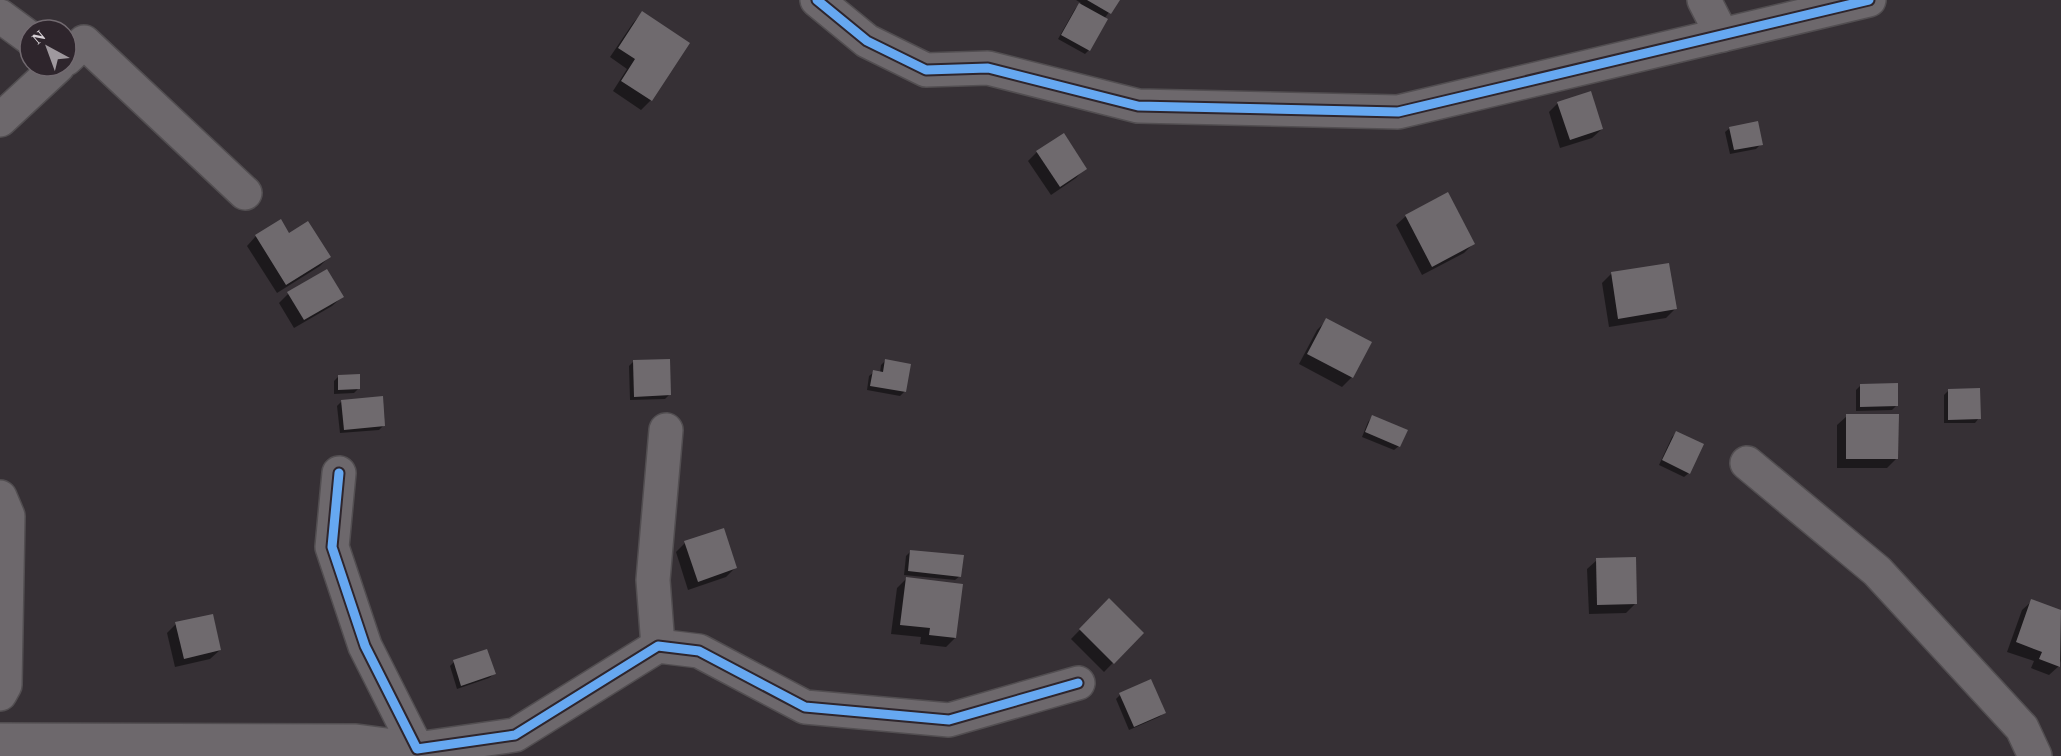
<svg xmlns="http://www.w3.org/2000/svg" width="2061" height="756" viewBox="0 0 2061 756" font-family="Georgia,serif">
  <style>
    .shadow { fill: #0007 }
    .building { fill: #6f6a6e }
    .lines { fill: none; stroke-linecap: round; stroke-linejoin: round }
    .minor-casing { stroke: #524e51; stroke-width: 36 }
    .minor { stroke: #6d686c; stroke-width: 33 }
    .cycleway-casing { stroke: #2e252c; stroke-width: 13 }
    .cycleway { stroke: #66a8f1; stroke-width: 9 }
  </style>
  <rect width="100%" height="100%" fill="#363035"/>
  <g class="shadow">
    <polygon points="1076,0 1118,0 1104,19 1089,50 1085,54 1058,39 1075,9 1081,3"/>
    <polygon points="642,13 688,43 651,100 641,110 613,91 627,69 610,57 633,23"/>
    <polygon points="1558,103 1602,129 1592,138 1560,148 1549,112"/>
    <polygon points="1730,128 1761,144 1756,149 1730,154 1725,132"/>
    <polygon points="1037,152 1085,168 1076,178 1051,195 1028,161"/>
    <polygon points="1406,216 1473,244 1464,253 1422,275 1396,225"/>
    <polygon points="289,235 329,257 320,266 277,293 247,246 256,236"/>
    <polygon points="1611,274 1676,308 1666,318 1609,327 1602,283"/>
    <polygon points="288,294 342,297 332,306 294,328 279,303"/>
    <polygon points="1327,320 1370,343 1352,377 1342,387 1299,364 1317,330"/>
    <polygon points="886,360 905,391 900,396 867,390 869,376 874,372 880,373 881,365"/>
    <polygon points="634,361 670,394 665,399 630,400 629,366"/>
    <polygon points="338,377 358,389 354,393 334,394 334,381"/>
    <polygon points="1860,386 1897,405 1892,410 1856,411 1856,390"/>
    <polygon points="1949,390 1979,418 1975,423 1944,423 1944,395"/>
    <polygon points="342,401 384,425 379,430 340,433 337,406"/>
    <polygon points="1847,416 1897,458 1887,468 1837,468 1837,425"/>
    <polygon points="1372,417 1399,446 1394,450 1362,437 1368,422"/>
    <polygon points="1676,433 1689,473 1684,477 1659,465 1672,437"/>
    <polygon points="685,543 735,568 726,577 688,590 676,552"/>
    <polygon points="910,552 960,576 955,580 904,575 906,556"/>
    <polygon points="1597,560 1636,603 1626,613 1589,614 1587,569"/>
    <polygon points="906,579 955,638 946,647 920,644 921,637 891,634 897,588"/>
    <polygon points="1109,600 1142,633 1104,672 1071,639"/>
    <polygon points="2032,601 2061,611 2061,660 2059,666 2049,675 2031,668 2034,661 2007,652 2022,610"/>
    <polygon points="176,624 220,650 210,659 175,667 167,633"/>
    <polygon points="454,662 494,674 489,678 457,689 450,666"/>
    <polygon points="1120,695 1164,713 1159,717 1129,730 1116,699"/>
  </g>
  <g class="building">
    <polygon points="1087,0 1120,0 1111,14"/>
    <polygon points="1079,3 1108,19 1090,51 1061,35"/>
    <polygon points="642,11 690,43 652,101 621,81 635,59 618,48"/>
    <polygon points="1591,91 1603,129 1570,140 1557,102"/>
    <polygon points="1758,121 1763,145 1734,150 1729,127"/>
    <polygon points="1064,133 1087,169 1060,187 1036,151"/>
    <polygon points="1448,192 1475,244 1432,267 1405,215"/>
    <polygon points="281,219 289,233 308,221 331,257 286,285 255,235"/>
    <polygon points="1669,263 1677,309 1618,319 1611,272"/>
    <polygon points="327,269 344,297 304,320 287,292"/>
    <polygon points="1326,318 1372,342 1353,378 1307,354"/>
    <polygon points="670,359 671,395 634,397 633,360"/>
    <polygon points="885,359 911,364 906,392 870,386 873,370 883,372"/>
    <polygon points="360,374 360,389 338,390 338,375"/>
    <polygon points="1898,383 1898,406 1860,407 1860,384"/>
    <polygon points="1980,388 1981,419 1948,420 1948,389"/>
    <polygon points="383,396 385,426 344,430 341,400"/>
    <polygon points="1846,414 1899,414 1898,459 1846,459"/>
    <polygon points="1372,415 1408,430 1400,447 1365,432"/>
    <polygon points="1676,431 1704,444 1690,474 1662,460"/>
    <polygon points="724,528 737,568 698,582 684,541"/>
    <polygon points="910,550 964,555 961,577 908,571"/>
    <polygon points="1636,557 1637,604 1597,605 1596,558"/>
    <polygon points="906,577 963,584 956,638 929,635 930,628 900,625"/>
    <polygon points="1109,598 1144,633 1114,664 1079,629"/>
    <polygon points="2031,599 2061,610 2060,667 2039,659 2042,652 2016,642"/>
    <polygon points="213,614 221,650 184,659 175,622"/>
    <polygon points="487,649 496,674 461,686 453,660"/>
    <polygon points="1151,679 1166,713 1134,727 1119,693"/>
  </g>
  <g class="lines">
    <g class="minor-casing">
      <g id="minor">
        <polyline points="817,0 867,41 926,70 988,68 1138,106 1398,112 1869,0"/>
        <polyline points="1704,0 1722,35"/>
        <polyline points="0,16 30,38"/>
        <polyline points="66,59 84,42 245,193"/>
        <polyline points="0,120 58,66"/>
        <polyline points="1747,463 1877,571 2022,728 2035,756"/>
        <polyline points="339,473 332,547 365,646 417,749 515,735 658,646 699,651 805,707 949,720 1078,683"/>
        <polyline points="0,497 8,516 5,685 0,694"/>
        <polyline points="658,646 653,580 666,430"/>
        <polyline points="0,740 356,741 417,749 422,756"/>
      </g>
    </g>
    <use href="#minor" class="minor"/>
    <g class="cycleway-casing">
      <g id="cycleway">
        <polyline points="817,0 867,41 926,70 988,68 1138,106 1398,112 1869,0"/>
        <polyline points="339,473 332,547 365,646 417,749 515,735 658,646 699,651 805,707 949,720 1078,683"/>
      </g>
    </g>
    <use href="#cycleway" class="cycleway"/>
  </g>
  <g transform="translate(48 48) rotate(319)"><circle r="28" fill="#2e252c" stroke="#726a70" stroke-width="1.5"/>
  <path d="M0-4.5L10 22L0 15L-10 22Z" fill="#9f999e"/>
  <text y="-9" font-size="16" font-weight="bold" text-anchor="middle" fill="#d8d2d7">N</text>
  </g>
</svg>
